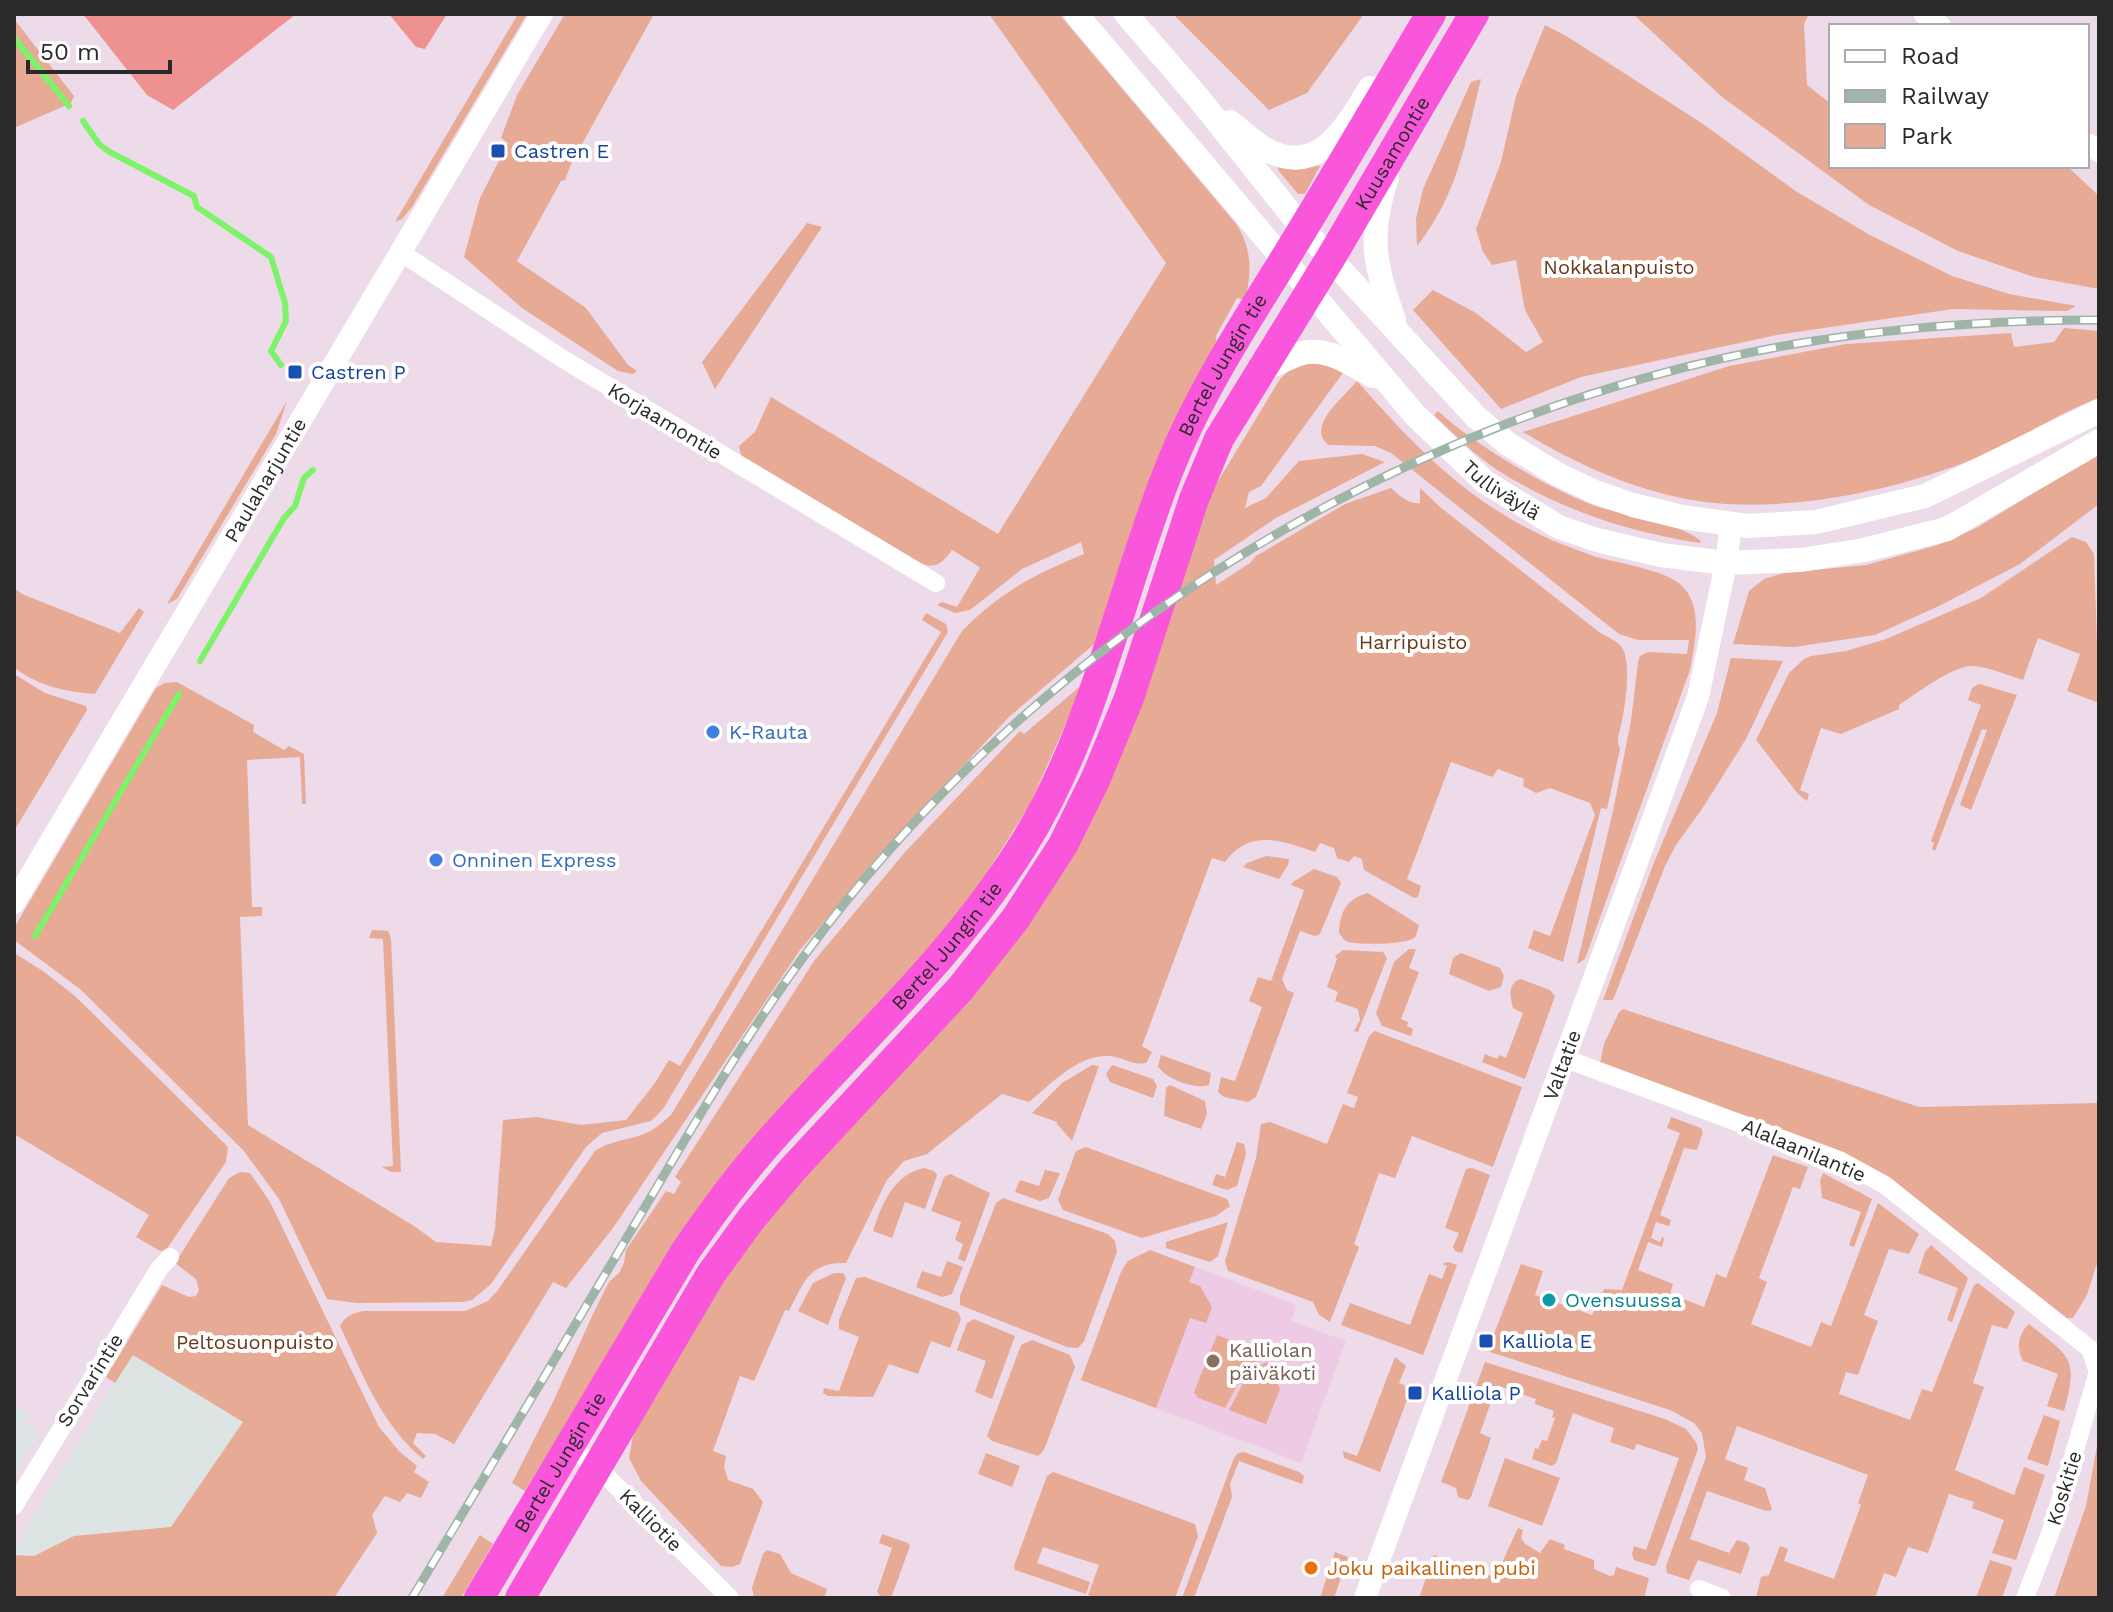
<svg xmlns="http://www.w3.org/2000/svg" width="2113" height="1612" viewBox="0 0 2113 1612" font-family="'Work Sans',sans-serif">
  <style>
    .industrial { fill: #dce5e4 }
    .education { fill: #efcae5 }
    .green { fill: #e6aa95 }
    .pitch { fill: #ed9290 }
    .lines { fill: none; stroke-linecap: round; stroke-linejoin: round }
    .stream { stroke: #7df36a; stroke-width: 6 }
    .minor { stroke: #fff; stroke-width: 18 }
    .tertiary { stroke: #fff; stroke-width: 22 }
    .secondary { stroke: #fff; stroke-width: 24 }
    .trunk { stroke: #fa56dc; stroke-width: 30 }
    .rail-casing { stroke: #9eb5a8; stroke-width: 9 }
    .rail { stroke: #fff; stroke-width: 6; stroke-dasharray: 18; stroke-linecap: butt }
    .transit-dot { fill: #1a4fb4; stroke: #fff; stroke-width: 3 }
    .shop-dot { fill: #3f7fe0; stroke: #fff; stroke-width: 3 }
    .culture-dot { fill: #0f9aa8; stroke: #fff; stroke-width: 3 }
    .education-dot { fill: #8d6e63; stroke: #fff; stroke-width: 3 }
    .food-dot { fill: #e8710a; stroke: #fff; stroke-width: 3 }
    .labels { text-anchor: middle; stroke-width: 8; stroke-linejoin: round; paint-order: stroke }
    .transit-label { font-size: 20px; fill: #164399; stroke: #fff; text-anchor: start }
    .street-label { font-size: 20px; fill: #2a2a2a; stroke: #fff }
    .park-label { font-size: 20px; fill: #6a3717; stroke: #fff }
    .shop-label { font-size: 20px; fill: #366cbe; stroke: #fff; text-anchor: start }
    .culture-label { font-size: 20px; fill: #0d838f; stroke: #fff; text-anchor: start }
    .education-label { font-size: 20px; fill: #785e54; stroke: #fff; text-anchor: start }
    .food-label { font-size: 20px; fill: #c56008; stroke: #fff; text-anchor: start }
  </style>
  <rect width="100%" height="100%" fill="#eddbea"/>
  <g class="industrial">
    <polygon points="132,1355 243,1421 171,1527 74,1536 34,1556 14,1555 14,1548"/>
    <polygon points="14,1405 30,1415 25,1424 39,1433 14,1474"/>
  </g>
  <polygon class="education" points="1150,1250 1297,1305 1291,1321 1346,1341 1301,1463 1081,1380 1121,1272 1128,1261"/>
  <g class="green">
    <polygon points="518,14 527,14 412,207 402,219 395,222"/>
    <polygon points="565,14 654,14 571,164 565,180 561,181 517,261 586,308 628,365 637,371 633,374 618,371 522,308 464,257 480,198 508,143 501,138 517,95"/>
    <path d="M989 14H1059L1237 225C1252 250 1252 272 1245 300L1237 298 1216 336 1217 349 1099 640 1009 717 894 839 800 950 613 1228 566 1288 553 1282 454 1444 435 1434 417 1433 413 1443 426 1456 423 1459C381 1424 363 1375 340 1326 345 1316 353 1313 364 1311H465L488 1301 498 1290 595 1151C611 1140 626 1141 644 1134 654 1130 662 1123 671 1115L962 631C1001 591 1034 575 1084 554L1081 542 1022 569 970 610 955 613 937 605 942 602 957 607 980 568 978 566 952 550C943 562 936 570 921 563L741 455 739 446 755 432 771 397 998 534 1166 263Z"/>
    <polygon points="1173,14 1364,14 1307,93 1269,110"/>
    <polygon points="1633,14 1809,14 1804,24 1807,85 1831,104 1831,166 2067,166 2099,196 2099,289 2034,277 1958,251 1869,205 1722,97"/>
    <polygon points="14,19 74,96 71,103 14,128"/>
    <polygon points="1545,25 1568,37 1703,124 1797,192 1870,235 1952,276 2009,294 2076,306 2067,311 1953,309 1777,335 1581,377 1501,409 1413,310 1433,290 1476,313 1526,352 1543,342 1525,310 1516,260 1492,265 1483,252 1476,229 1501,162 1516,96"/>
    <path d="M1481 79C1465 143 1459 192 1417 246L1416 219 1423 189 1471 82Z"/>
    <polygon points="1314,165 1320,166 1305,194 1298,194 1278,170 1279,166 1296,170"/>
    <polygon points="807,223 822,227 715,389 702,362"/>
    <path d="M2064 328 2099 331V398C2061 412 2026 435 1990 452 1905 490 1778 517 1686 499 1626 487 1574 463 1523 432L1729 366 1846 344 2011 333 2014 347 2054 342Z"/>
    <path d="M1312 360 1345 370 1261 486 1249 492 1245 508 1266 498 1299 461 1362 454 1385 462 1276 518 1214 560 1216 585 1250 563 1256 556 1345 504 1391 488C1399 495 1409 505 1420 503V488L1440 507 1599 632C1606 636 1615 640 1620 645 1633 658 1625 708 1621 725 1619 734 1616 740 1620 749L1607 809 1601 808 1563 962 1528 948 1534 930 1550 936 1595 815 1590 803 1550 788 1536 793 1523 786 1524 779 1498 769 1492 777 1451 762 1407 879 1421 886 1418 897 1414 898 1364 870 1362 859 1354 856 1349 862 1337 858 1334 848 1320 843 1315 852C1283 841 1250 828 1225 862L1212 858 1142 1046 1152 1052 1146 1063C1133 1066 1122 1057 1110 1056 1078 1054 1052 1083 1029 1102L1002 1094 927 1154 904 1161 887 1180 846 1263C809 1262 804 1282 789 1311L785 1310 754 1381 740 1376 713 1451 726 1456 724 1467 728 1480 753 1489 763 1502 740 1564 732 1567 721 1566 641 1481 629 1458 634 1431 724 1275 757 1230 1014 940 1206 501 1280 379 1291 369Z"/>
    <path d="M1357 381C1419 451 1471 506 1559 543 1570 547 1582 552 1593 556 1616 563 1662 569 1680 584 1704 605 1695 642 1690 670L1585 959 1577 964 1613 811 1631 721 1638 662 1640 656 1648 652 1687 654 1689 640H1638L1619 634 1391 453 1375 446 1329 445C1304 428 1345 396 1357 381Z"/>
    <polygon points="287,401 276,434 177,599 167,604"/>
    <path d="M1438 411C1472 443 1546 487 1590 504 1624 517 1673 519 1701 541L1700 543C1628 532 1561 510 1499 471 1475 456 1454 434 1434 415Z"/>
    <polygon points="2099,453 2099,504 2020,564 1941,605 1875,635 1794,647 1733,644 1749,591 1764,579 1784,573 1866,565 1938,545 1978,527"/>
    <path d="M2072 537 2086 542 2094 554 2099 703 2067 691 2080 654 2038 638 2023 680C2007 675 1989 667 1973 666 1953 665 1916 694 1899 705V709L1841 734 1821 728 1800 790 1809 794 1807 801 1798 794 1756 740 1789 673 1804 659 1811 656 1846 651 1886 639 1981 598Z"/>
    <path d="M14 588 22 594 120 633 139 608 144 612 95 694C66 692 37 686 14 667Z"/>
    <polygon points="926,613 946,624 948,632 663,1109 651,1121 602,1133 586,1147 491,1284 472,1300 463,1302 356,1303 327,1299 279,1199 243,1150 80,989 14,940 14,928 156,688 165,683 177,682 254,725 253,732 284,750 289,746 304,754 306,804 302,804 300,757 247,760 252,907 262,907 262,916 240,917 248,1125 414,1226 436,1242 491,1246 495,1229 503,1120 537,1117 581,1125 626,1120 655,1083 669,1060 680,1066 941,632 922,620"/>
    <polygon points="1731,658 1783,661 1746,739 1704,806 1676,845 1665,866 1613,1000 1603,1000 1653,865 1717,713"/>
    <polygon points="14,674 45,693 86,706 87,710 14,831"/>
    <polygon points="1084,683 1030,804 968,903 678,1240 525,1491 512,1483 553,1402 594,1312 609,1282 619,1273 624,1263 626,1250 666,1191 674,1194 681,1182 675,1177 814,961 906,851 1020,731 1024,734"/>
    <polygon points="1979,684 2017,695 1971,810 1960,805 1987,730 1982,729 1935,851 1932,849 1934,843 1931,841 1981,705 1968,700 1972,688"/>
    <polygon points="1266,856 1289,859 1288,865 1279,879 1243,867 1247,863"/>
    <polygon points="1314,869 1337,877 1341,883 1320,934 1315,936 1300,931 1282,979 1287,990 1294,993 1256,1097 1248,1102 1224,1097 1218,1092 1221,1077 1235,1081 1262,1007 1249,1001 1258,977 1271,981 1304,890 1291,885 1293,882"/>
    <path d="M1368 893 1419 925C1418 928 1417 935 1415 937 1408 945 1359 945 1349 942 1343 940 1343 938 1339 933 1340 912 1346 899 1368 893Z"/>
    <polygon points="372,930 388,931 391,938 401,1172 391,1172 382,1167 393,1166 383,939 369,938"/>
    <polygon points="1409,949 1416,949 1409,968 1419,972 1401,1019 1408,1022 1407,1026 1413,1029 1411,1036 1382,1026 1376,1013 1394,962"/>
    <polygon points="1343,950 1383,952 1387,958 1358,1032 1354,1031 1360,1020 1358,1009 1335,1001 1338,992 1327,987 1337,959 1335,956"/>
    <polygon points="14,953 43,971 75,996 228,1147 226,1162 166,1250 160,1251 136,1237 149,1215 14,1134"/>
    <polygon points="1461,953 1500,968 1504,976 1501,987 1489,991 1449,974 1453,958"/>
    <path d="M1521 979 1550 990 1555 996 1525 1079 1482 1062 1485 1054 1497 1059 1499 1055 1506 1058 1523 1013 1513 1008C1510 997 1507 983 1521 979Z"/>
    <polygon points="1623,1009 1919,1107 2099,1103 2099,1257 2087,1295 2073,1318 2067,1318 1886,1176 1600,1063 1604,1044 1619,1012"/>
    <polygon points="1375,1031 1522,1087 1493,1167 1412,1136 1395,1178 1379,1173 1354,1244 1359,1247 1330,1322 1319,1315 1313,1302 1228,1271 1225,1261 1256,1158 1261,1124 1270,1122 1327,1144 1343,1104 1354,1108 1358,1097 1347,1093 1369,1036"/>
    <path d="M1161 1055 1211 1073 1209 1085C1196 1090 1165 1079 1158 1066Z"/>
    <polygon points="1092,1065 1099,1066 1072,1141 1057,1124 1057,1122 1032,1113 1062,1083"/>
    <polygon points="1112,1065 1153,1079 1157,1086 1153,1098 1110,1082 1106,1074"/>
    <polygon points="1170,1085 1205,1101 1207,1114 1201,1129 1164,1116 1166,1088"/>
    <polygon points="1671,1117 1701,1128 1703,1132 1697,1150 1684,1148 1660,1215 1671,1220 1669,1226 1656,1222 1651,1238 1660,1242 1662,1237 1664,1238 1662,1247 1648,1242 1638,1270 1673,1284 1670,1294 1704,1307 1716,1274 1726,1278 1773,1155 1808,1167 1800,1189 1793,1187 1759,1278 1767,1282 1751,1324 1811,1347 1821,1322 1831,1326 1878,1203 1919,1234 1909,1254 1889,1249 1864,1315 1878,1321 1858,1375 1846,1372 1839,1394 1910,1420 1922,1389 1932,1392 1974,1285 1978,1283 2015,1312 2007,1329 1992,1325 1973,1383 1984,1387 1955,1470 2014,1495 2024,1467 2045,1475 2016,1560 1992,1553 2004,1520 1972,1508 1974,1502 1949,1494 1928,1553 1908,1547 1896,1577 1884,1573 1875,1598 1756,1598 1761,1577 1769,1575 1780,1546 1788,1549 1784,1561 1834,1579 1861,1505 1858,1503 1868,1475 1737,1426 1725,1459 1748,1468 1744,1480 1765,1488 1772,1510 1766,1511 1707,1491 1690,1539 1729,1553 1737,1540 1747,1543 1750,1548 1741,1574 1698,1560 1689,1580 1667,1573 1666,1566 1706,1457 1702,1433 1694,1423 1670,1410 1490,1352 1494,1334 1521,1264 1543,1271 1535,1295 1592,1315 1604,1289 1622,1290 1680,1133 1667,1128"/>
    <polygon points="1237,1142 1244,1144 1246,1154 1237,1186 1227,1190 1212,1185 1216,1174 1225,1177"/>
    <polygon points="1086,1147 1227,1199 1230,1206 1216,1216 1142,1238 1063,1210 1058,1200 1076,1151"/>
    <path d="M924 1168 934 1171 937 1175 925 1209 905 1202 892 1238 873 1231C882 1204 893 1175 924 1168Z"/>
    <polygon points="1472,1168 1490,1175 1462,1253 1455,1251 1453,1247 1459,1233 1445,1228 1466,1169"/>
    <polygon points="1045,1170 1060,1173 1049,1198 1040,1201 1015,1192 1020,1180 1039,1186"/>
    <polygon points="240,1172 250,1173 270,1202 379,1427 399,1451 417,1466 414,1472 429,1482 421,1498 407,1493 400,1502 385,1496 372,1515 377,1533 334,1598 14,1598 14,1555 34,1556 74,1536 171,1527 243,1422 133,1355 115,1383 106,1377 162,1285 189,1297 196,1296 199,1290 196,1279 175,1263 229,1178"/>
    <polygon points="1823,1173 1872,1199 1854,1247 1849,1245 1861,1212 1822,1198 1820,1181"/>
    <polygon points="950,1174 990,1193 965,1262 958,1259 963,1244 955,1240 961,1222 931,1211 944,1177"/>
    <polygon points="1003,1198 1108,1234 1115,1241 1117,1252 1084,1341 1078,1348 1067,1347 960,1305 960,1296 996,1203"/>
    <polygon points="1228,1222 1218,1256 1210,1262 1166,1248 1166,1242"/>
    <polygon points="1931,1245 1968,1278 1952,1322 1947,1320 1958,1288 1918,1273 1925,1252"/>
    <polygon points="1150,1250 1195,1267 1189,1282 1200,1286 1212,1307 1206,1323 1190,1318 1156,1408 1081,1380 1121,1272 1128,1261"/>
    <polygon points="947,1261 963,1267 952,1294 942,1297 916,1287 922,1271 941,1277"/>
    <polygon points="1448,1262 1457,1265 1423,1355 1341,1325 1350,1303 1410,1325 1429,1274 1442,1279 1447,1266 1442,1264"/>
    <polygon points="834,1273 843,1273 846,1278 828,1325 798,1311 813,1283"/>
    <polygon points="865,1277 958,1312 961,1319 950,1348 931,1341 918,1374 889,1364 873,1397 828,1396 823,1393 824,1388 839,1391 859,1337 839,1329 839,1320 856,1278"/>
    <polygon points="974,1319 1015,1336 992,1399 975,1392 986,1361 957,1350 967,1323"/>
    <path d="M2029 1324C2070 1357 2079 1357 2064 1411L2047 1406 2058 1374 2023 1361C2016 1348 2018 1334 2029 1324Z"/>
    <polygon points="1217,1335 1263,1353 1265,1358 1247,1367 1225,1408 1198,1398 1194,1392"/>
    <polygon points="1032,1340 1070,1355 1075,1367 1044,1450 1038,1456 992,1441 987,1436 1021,1345"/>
    <polygon points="1395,1357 1406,1366 1399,1383 1404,1385 1408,1397 1380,1472 1344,1458 1343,1451 1357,1456"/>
    <polygon points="1267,1362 1280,1389 1266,1424 1229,1410 1250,1370"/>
    <polygon points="1485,1362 1665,1419 1686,1429 1696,1442 1698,1449 1656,1565 1653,1566 1634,1560 1632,1554 1634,1546 1646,1550 1679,1458 1637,1444 1634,1450 1610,1442 1614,1428 1573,1413 1556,1463 1552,1466 1532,1459 1535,1448 1538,1449 1542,1440 1547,1441 1555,1418 1552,1417 1554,1411 1535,1404 1536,1399 1518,1393 1516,1396 1507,1393 1508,1389 1497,1385 1480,1433 1491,1438 1471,1497 1468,1500 1458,1497 1456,1488 1441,1482"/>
    <polygon points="2044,1415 2060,1421 2048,1466 2027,1459"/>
    <polygon points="2099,1435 2099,1598 2054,1598 2086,1506"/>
    <polygon points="1244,1452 1299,1472 1304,1476 1302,1484 1239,1461 1230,1484 1232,1497 1194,1598 1182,1598 1234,1458 1238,1453"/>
    <polygon points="986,1453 1020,1466 1012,1487 978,1474"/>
    <polygon points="1505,1458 1560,1478 1542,1526 1488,1506"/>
    <polygon points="1053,1472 1195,1524 1198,1536 1175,1598 1099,1598 1088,1595 1099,1565 1043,1547 1037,1563 1090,1582 1086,1594 1015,1570 1014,1566 1047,1476"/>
    <polygon points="1518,1528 1523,1530 1521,1538 1525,1544 1540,1553 1550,1539 1565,1545 1564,1549 1594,1560 1594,1569 1610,1576 1614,1575 1616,1567 1649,1578 1644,1598 1419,1598 1434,1555 1471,1572 1473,1569 1492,1576 1496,1566 1500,1567"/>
    <polygon points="882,1534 908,1543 910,1546 891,1598 882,1598 877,1592 892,1548 879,1543"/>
    <polygon points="480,1535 493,1544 461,1598 442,1598"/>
    <polygon points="767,1550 780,1554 791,1573 827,1589 824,1598 754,1598 752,1588 763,1554"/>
    <polygon points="1335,1552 1348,1557 1334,1598 1320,1598"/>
    <polygon points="1990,1560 2012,1567 2012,1570 2002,1598 1976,1598"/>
  </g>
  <g class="pitch">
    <polygon points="83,14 296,14 173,110 147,95"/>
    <polygon points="389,14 447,14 425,49 416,47"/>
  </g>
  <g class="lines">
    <g class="stream">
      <polyline points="14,38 69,106"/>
      <polyline points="83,121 99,144 108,151 194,196 197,207 271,257 285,303 286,321 271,351 281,365"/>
      <polyline points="200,661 284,518 295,506 304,478 313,470"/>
      <polyline points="35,936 179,694"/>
    </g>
    <g class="minor">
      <polyline points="400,252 563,359 936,583"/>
      <polyline points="1566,1059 1839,1160 1885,1185 2090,1349 2098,1372 2051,1531 2025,1598"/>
      <polyline points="569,1446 597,1467 730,1598"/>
      <polyline points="14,1506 159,1269 170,1257"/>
      <polyline points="1699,1589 1722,1598"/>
    </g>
    <g class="tertiary">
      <polyline points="1925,14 1940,26"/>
      <polyline points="2087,144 2099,151"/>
      <path id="s1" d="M14 903 542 14"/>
      <path id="s2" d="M1365 1598 1698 697 1726 563 1731 525"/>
    </g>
    <g class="secondary">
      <path id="s3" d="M1076 14 1415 415 1485 482 1559 527 1597 540 1661 555 1726 563 1801 560 1864 550 1947 529 2099 441"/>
      <polyline points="1126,14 1196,95 1303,229 1476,417 1508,444 1557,474 1595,492 1633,505 1682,517 1748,526 1816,522 1925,496 2099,411"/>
      <path d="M1230 122C1241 130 1252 142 1265 149 1319 178 1346 127 1370 88"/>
      <path d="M1387 177C1368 234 1374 265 1394 320"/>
      <path d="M1261 369C1276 365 1283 360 1296 355 1324 344 1349 363 1373 376"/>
    </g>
    <g class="trunk">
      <path id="s4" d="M479 1598 685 1252C711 1214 738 1177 769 1142 856 1043 951 960 1022 847 1094 733 1119 596 1168 472 1197 397 1242 328 1284 260 1334 179 1382 96 1431 14"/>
      <path id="s5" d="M520 1598 711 1274 751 1219 792 1170 961 988 1016 918 1063 845 1096 778 1129 698 1194 499 1219 439 1330 259 1474 14"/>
    </g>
    <g class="rail-casing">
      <path id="rail" d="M412 1598C484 1478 555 1359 626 1239 684 1142 740 1043 807 952 1041 634 1407 411 1795 344 1896 327 1997 320 2099 320"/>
    </g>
    <use href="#rail" class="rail"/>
  </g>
  <g class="transit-dot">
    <rect x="490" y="143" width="16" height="16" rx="4"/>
    <rect x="287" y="364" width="16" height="16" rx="4"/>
    <rect x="1478" y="1333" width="16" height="16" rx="4"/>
    <rect x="1407" y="1385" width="16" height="16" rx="4"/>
  </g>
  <g class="shop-dot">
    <circle cx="713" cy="732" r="8"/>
    <circle cx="436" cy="860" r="8"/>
  </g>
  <circle class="culture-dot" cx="1549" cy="1300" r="8"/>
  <circle class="education-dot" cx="1213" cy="1361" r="8"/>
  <circle class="food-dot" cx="1311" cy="1568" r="8"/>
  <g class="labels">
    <g class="transit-label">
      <text x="514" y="158">Castren E</text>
      <text x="311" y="379">Castren P</text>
      <text x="1502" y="1348">Kalliola E</text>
      <text x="1431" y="1400">Kalliola P</text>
    </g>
    <g class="street-label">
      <text dy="7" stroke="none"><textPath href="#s5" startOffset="1702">Kuusamontie</textPath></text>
      <text dy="7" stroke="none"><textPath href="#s4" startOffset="1454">Bertel Jungin tie</textPath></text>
      <text transform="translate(665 421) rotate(31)" y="7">Korjaamontie</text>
      <text dy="7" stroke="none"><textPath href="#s1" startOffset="492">Paulaharjuntie</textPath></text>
      <text dy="7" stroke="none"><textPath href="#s3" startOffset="640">Tulliväylä</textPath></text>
      <text dy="7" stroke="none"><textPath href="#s4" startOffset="806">Bertel Jungin tie</textPath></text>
      <text dy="7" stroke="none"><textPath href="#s2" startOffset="568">Valtatie</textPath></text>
      <text transform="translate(1804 1150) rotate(23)" y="7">Alalaanilantie</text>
      <text transform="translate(90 1380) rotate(-58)" y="7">Sorvarintie</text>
      <text dy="7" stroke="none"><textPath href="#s4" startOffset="158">Bertel Jungin tie</textPath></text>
      <text transform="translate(2064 1488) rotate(-73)" y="7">Koskitie</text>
      <text transform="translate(651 1520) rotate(45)" y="7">Kalliotie</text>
    </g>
    <g class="park-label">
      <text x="1619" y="274">Nokkalanpuisto</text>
      <text x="1413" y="649">Harripuisto</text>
      <text x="255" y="1349">Peltosuonpuisto</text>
    </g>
    <g class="shop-label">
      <text x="729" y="739">K-Rauta</text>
      <text x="452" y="867">Onninen Express</text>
    </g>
    <g class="culture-label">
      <text x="1565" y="1307">Ovensuussa</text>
    </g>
    <g class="education-label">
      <text x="1229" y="1357">Kalliolan<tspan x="1229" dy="23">päiväkoti</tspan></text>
    </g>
    <g class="food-label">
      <text x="1327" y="1575">Joku paikallinen pubi</text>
    </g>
  </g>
  <rect width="2113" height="1612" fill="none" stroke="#2a2a2a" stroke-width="32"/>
  <rect x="1829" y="24" width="260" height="144" fill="#ffffff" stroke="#aaaaaa" stroke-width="2"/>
  <rect x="1845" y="50" width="40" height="12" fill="#ffffff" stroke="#aaaaaa" stroke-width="2"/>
  <text x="1901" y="64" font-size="24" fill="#2a2a2a">Road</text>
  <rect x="1845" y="90" width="40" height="12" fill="#9eb5a8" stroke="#aaaaaa" stroke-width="2"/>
  <text x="1901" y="104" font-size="24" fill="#2a2a2a">Railway</text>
  <rect x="1845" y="124" width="40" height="24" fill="#e6aa95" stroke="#aaaaaa" stroke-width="2"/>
  <text x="1901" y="144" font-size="24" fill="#2a2a2a">Park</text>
  <path d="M28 60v12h142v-12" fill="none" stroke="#2a2a2a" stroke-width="4"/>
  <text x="40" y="60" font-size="24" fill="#2a2a2a" stroke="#ffffff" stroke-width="6" paint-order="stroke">50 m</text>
</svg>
